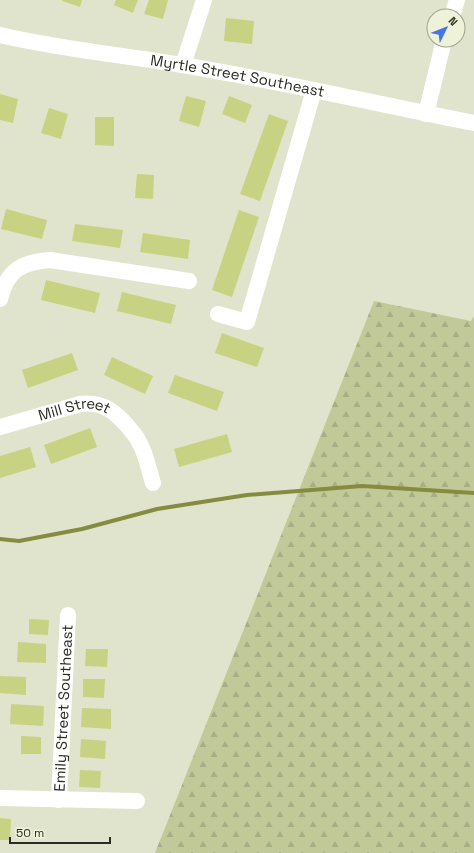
<svg xmlns="http://www.w3.org/2000/svg" width="474" height="853" viewBox="0 0 474 853" font-family="'Space Grotesk',sans-serif">
  <style>
    .forest { fill: url(#forest-firs) }
    .lines { fill: none; stroke-linecap: round; stroke-linejoin: round }
    .stream { stroke: #848c3f; stroke-width: 4 }
    .building { fill: #c8d283 }
    .minor { stroke: #fff; stroke-width: 16 }
    .labels { text-anchor: middle; stroke-width: 3; stroke-linejoin: round; paint-order: stroke }
    .street-label { font-size: 15px; fill: #2a2c22; stroke: #edf2d9 }
  </style>
  <defs>
    <pattern id="forest-firs" width="22" height="20" patternUnits="userSpaceOnUse"><rect width="22" height="20" fill="#c2c999"/><path d="M5 1l3.5 6h-7zM16 11l3.5 6h-7z" fill="#a7ad84"/></pattern>
  </defs>
  <rect width="100%" height="100%" fill="#e0e4cc"/>
  <polygon class="forest" points="374,301 471,321 474,316 474,853 155,853"/>
  <g class="lines">
    <polyline class="stream" points="0,539 19,541 82,529 157,509 247,495 362,486 474,493"/>
  </g>
  <g class="building">
    <polygon points="62,0 82,0 80,7 62,1"/>
    <polygon points="116,0 138,0 133,13 114,5"/>
    <polygon points="149,0 168,0 163,19 144,14"/>
    <polygon points="226,18 254,21 252,44 224,41"/>
    <polygon points="0,94 18,99 13,123 0,120"/>
    <polygon points="186,96 206,101 199,127 179,121"/>
    <polygon points="229,96 252,105 245,123 222,114"/>
    <polygon points="49,108 68,114 61,139 41,133"/>
    <polygon points="269,114 288,121 260,201 240,194"/>
    <polygon points="95,117 114,117 114,146 95,145"/>
    <polygon points="137,174 154,175 153,199 135,198"/>
    <polygon points="6,209 47,220 42,239 1,229"/>
    <polygon points="239,210 259,217 232,297 212,290"/>
    <polygon points="75,224 123,230 120,248 72,241"/>
    <polygon points="143,233 190,240 188,259 140,252"/>
    <polygon points="46,280 100,293 95,313 41,300"/>
    <polygon points="122,292 176,305 171,324 117,311"/>
    <polygon points="222,333 264,348 257,367 215,353"/>
    <polygon points="72,353 78,370 28,388 22,370"/>
    <polygon points="112,357 153,376 145,394 104,375"/>
    <polygon points="175,375 224,392 217,411 168,393"/>
    <polygon points="90,428 97,447 51,464 44,445"/>
    <polygon points="227,434 232,452 179,467 174,449"/>
    <polygon points="30,447 36,467 0,478 0,456"/>
    <polygon points="29,619 49,620 48,635 29,634"/>
    <polygon points="18,642 46,644 46,663 17,662"/>
    <polygon points="86,649 108,649 107,667 85,666"/>
    <polygon points="0,676 26,677 26,695 0,693"/>
    <polygon points="83,679 105,679 104,698 83,697"/>
    <polygon points="11,704 44,706 43,726 10,724"/>
    <polygon points="82,708 111,709 111,729 81,727"/>
    <polygon points="21,736 41,737 41,754 21,754"/>
    <polygon points="81,739 106,741 105,759 80,757"/>
    <polygon points="80,770 101,771 100,788 79,787"/>
    <polygon points="0,818 11,819 10,840 0,840"/>
  </g>
  <g class="lines">
    <g class="minor">
      <polyline points="452,16 457,0"/>
      <path id="s1" d="M0 35C60 49 122 55 182 65 280 81 377 104 474 123"/>
      <polyline points="183,65 204,0"/>
      <polyline points="426,114 444,40"/>
      <path d="M0 299C7 270 22 262 50 260L189 281"/>
      <polyline points="218,314 247,322 314,90"/>
      <path id="s2" d="M0 427 80 404C103 401 116 412 130 429 133 433 137 437 139 442 146 453 149 471 153 483"/>
      <polyline points="0,798 137,801"/>
      <path id="s3" d="M59 800 68 615"/>
    </g>
  </g>
  <g class="labels">
    <g class="street-label">
      <text dy="5" stroke="none"><textPath href="#s1" startOffset="241">Myrtle Street Southeast</textPath></text>
      <text dy="5" stroke="none"><textPath href="#s2" startOffset="77">Mill Street</textPath></text>
      <text dy="5" stroke="none"><textPath href="#s3" startOffset="92">Emily Street Southeast</textPath></text>
    </g>
  </g>
  <g transform="translate(446 28) rotate(47)"><circle r="19" fill="#edf2d9" stroke="#9fa390"/>
  <path d="M0-3L7 15L0 10L-7 15Z" fill="#4675e7"/>
  <text y="-6" font-size="11" font-weight="bold" text-anchor="middle" fill="#2a2c22">N</text>
  </g>
  <path d="M10 837v6h100v-6" fill="none" stroke="#2a2c22" stroke-width="2"/>
  <text x="16" y="837" font-size="12" fill="#2a2c22" stroke="#edf2d9" stroke-width="3" paint-order="stroke">50 m</text>
</svg>
